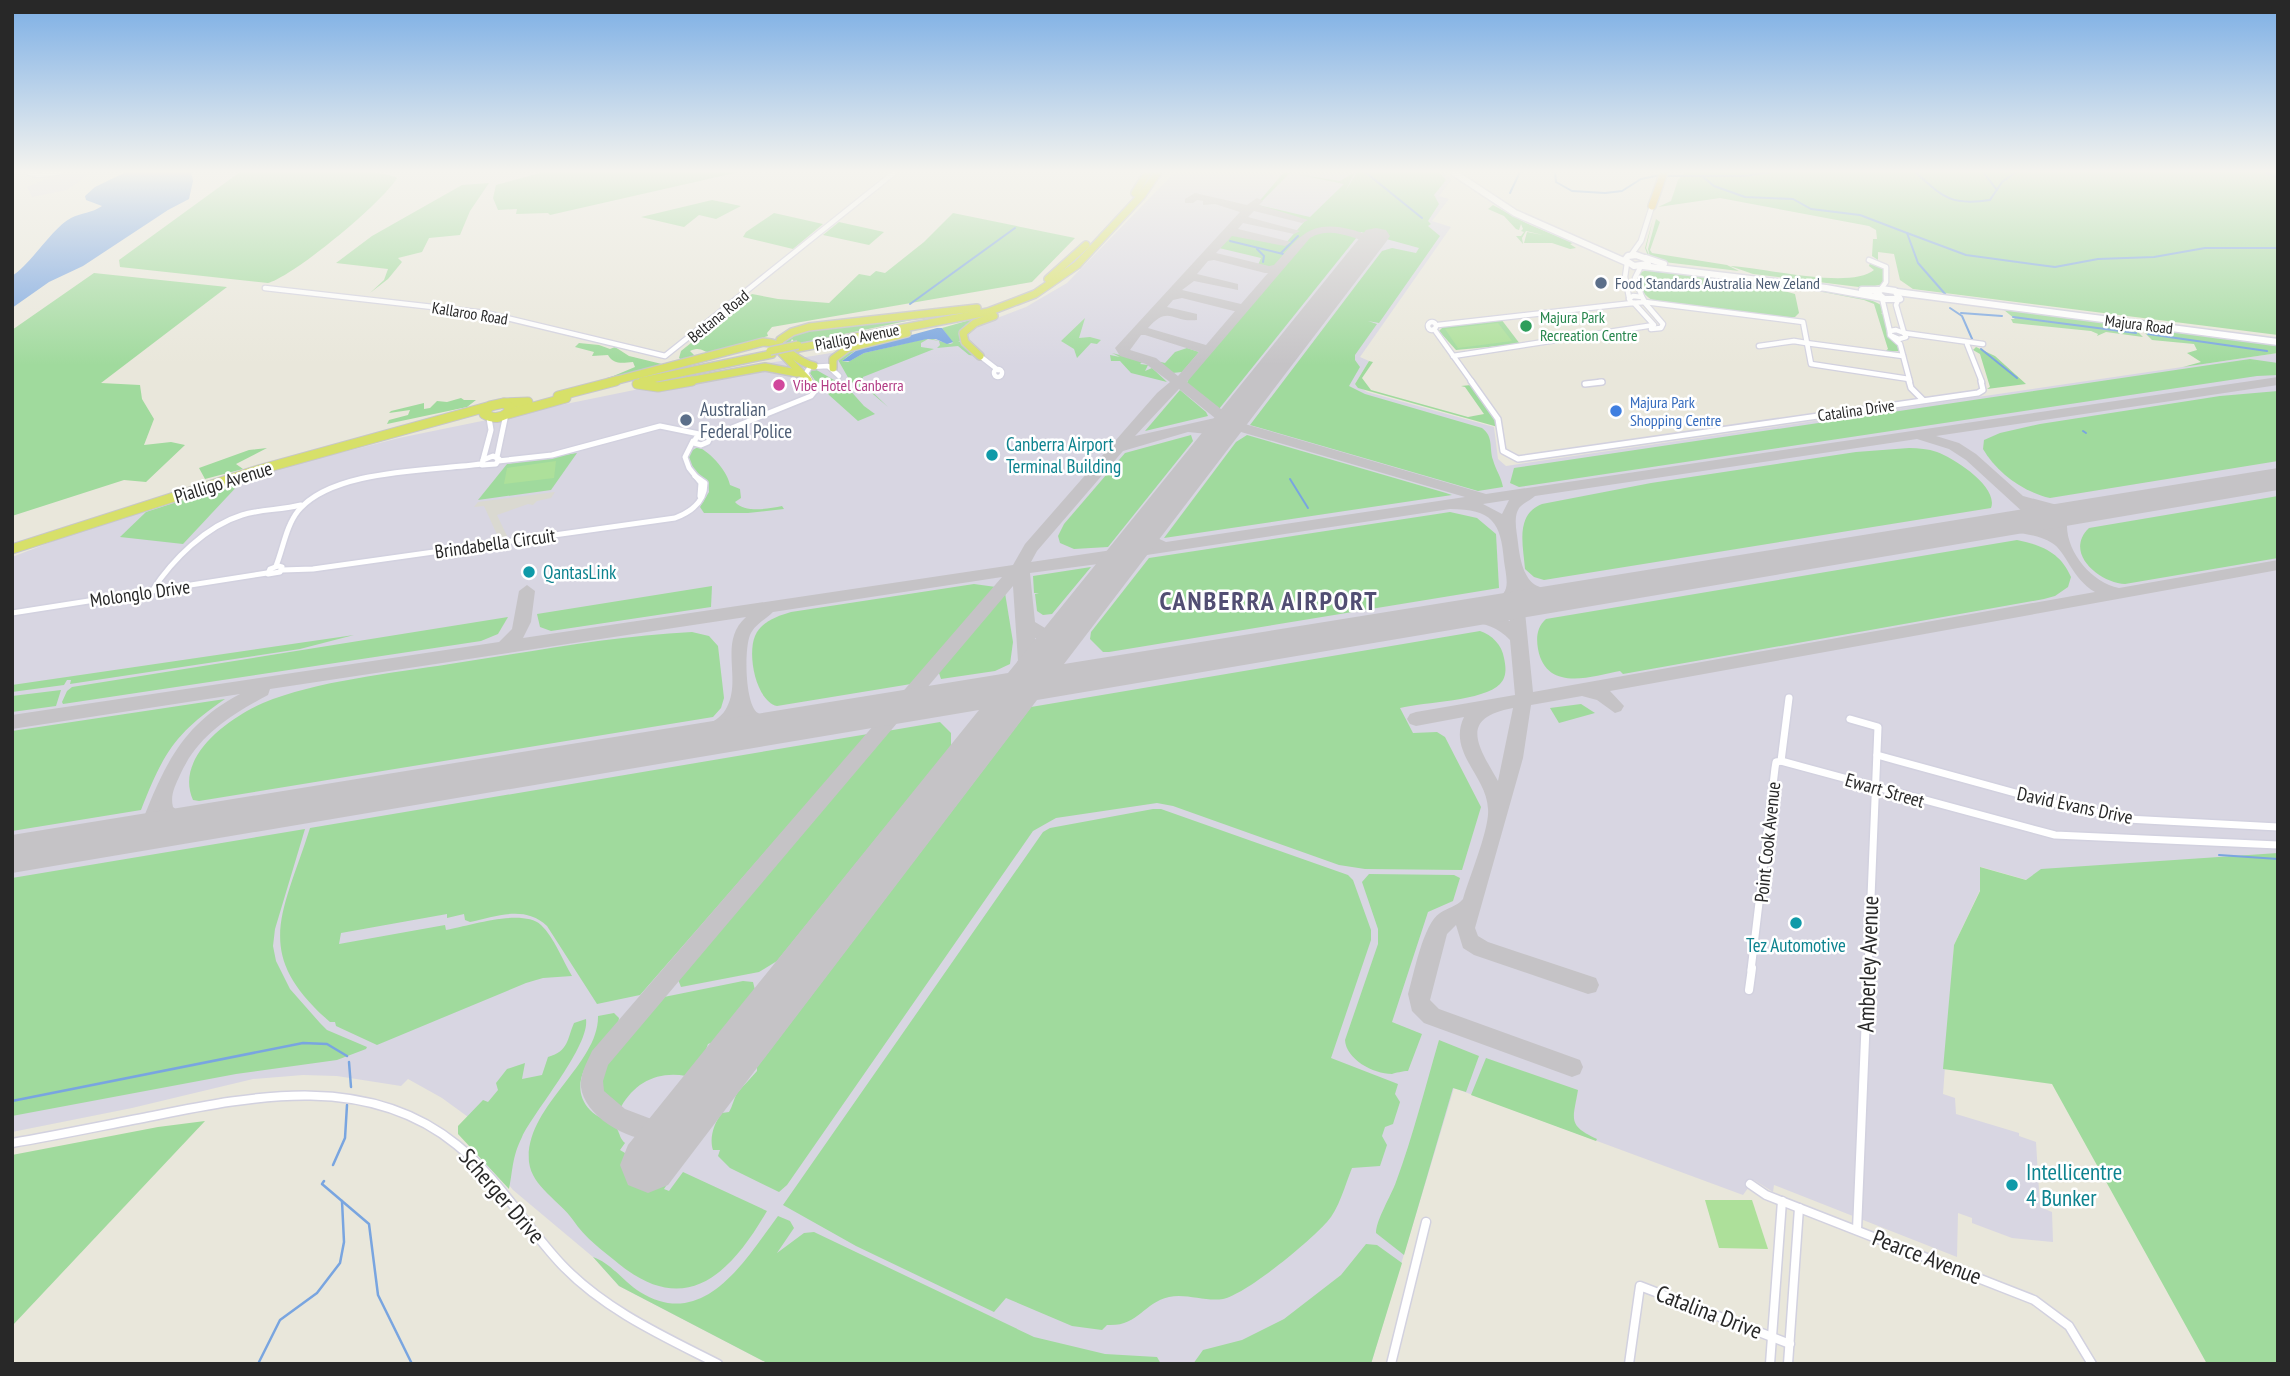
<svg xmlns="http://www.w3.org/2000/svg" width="2290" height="1376" viewBox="0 0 2290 1376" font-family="'PT Sans Narrow',sans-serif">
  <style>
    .industrial { fill: #dfdbe2 }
    .airport { fill: #d8d6e2 }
    .green { fill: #a0da9d; fill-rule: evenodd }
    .pitch { fill: #ade09a }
    .plaza { fill: #dad9d1 }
    .water { fill: #79a5e0 }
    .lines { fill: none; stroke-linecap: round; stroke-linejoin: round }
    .stream-far1 { stroke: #79a5e0; stroke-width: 2 }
    .stream { stroke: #79a5e0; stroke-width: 2.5 }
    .taxiway { fill: #c5c3c6; fill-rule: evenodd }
    .runway { fill: #c5c3c6; fill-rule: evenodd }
    .minor-far3-casing { stroke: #d2d1df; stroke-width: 7 }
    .minor-far2-casing { stroke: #d2d1df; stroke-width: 8 }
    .minor-far1-casing { stroke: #d2d1df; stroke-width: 10 }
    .minor-casing { stroke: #d2d1df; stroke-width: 11 }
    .secondary-casing { stroke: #d2d1df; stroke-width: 9 }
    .primary-far1-casing { stroke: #c7c7c7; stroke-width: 10 }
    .primary-casing { stroke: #c7c7c7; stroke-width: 11 }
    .motorway-casing { stroke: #c7c7c7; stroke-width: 10 }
    .minor-far3 { stroke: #fff; stroke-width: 4.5 }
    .minor-far2 { stroke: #fff; stroke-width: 5 }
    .minor-far1 { stroke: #fff; stroke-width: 7 }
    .minor { stroke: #fff; stroke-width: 8 }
    .secondary { stroke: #fff; stroke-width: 6 }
    .primary-far1 { stroke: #d7e069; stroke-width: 7 }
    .primary { stroke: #d7e069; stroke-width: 9 }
    .motorway { stroke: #ebc764; stroke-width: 7 }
    .primary-bridge-casing { stroke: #c7c7c7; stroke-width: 10; stroke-linecap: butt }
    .primary-bridge { stroke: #d7e069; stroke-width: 7 }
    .service-dot { fill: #5c6f8a; stroke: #fff; stroke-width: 2.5 }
    .leisure-dot { fill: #2e9e5b; stroke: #fff; stroke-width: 2.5 }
    .hotel-dot { fill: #d1479c; stroke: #fff; stroke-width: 2.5 }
    .shop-dot { fill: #3f7fe0; stroke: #fff; stroke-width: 2.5 }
    .culture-dot { fill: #0f9aa8; stroke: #fff; stroke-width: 2.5 }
    .labels { text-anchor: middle; stroke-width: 5; stroke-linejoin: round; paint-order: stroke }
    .far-service-label { font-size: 16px; fill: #4e5e75; stroke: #fff; text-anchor: start }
    .far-street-label { font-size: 16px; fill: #282828; stroke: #fff }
    .far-leisure-label { font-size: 16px; fill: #27864d; stroke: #fff; text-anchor: start }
    .far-hotel-label { font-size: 16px; fill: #b23c85; stroke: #fff; text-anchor: start }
    .far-shop-label { font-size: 16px; fill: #366cbe; stroke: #fff; text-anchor: start }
    .service-label { font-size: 19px; fill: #4e5e75; stroke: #fff; text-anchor: start }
    .culture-label { font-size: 19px; fill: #0d838f; stroke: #fff; text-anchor: start }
    .street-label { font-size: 19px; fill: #282828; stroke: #fff }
    .near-street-label { font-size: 23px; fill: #282828; stroke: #fff }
    .near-culture-label { font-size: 23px; fill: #0d838f; stroke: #fff; text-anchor: start }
    .district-label { font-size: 26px; font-weight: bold; letter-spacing: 2px; fill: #524e73; stroke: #fff }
  </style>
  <rect width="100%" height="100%" fill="#e9e7db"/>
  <polygon class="industrial" points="62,172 92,172 67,190 32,197 27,187"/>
  <polygon class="airport" points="1175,172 1443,172 1452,179 1439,196 1449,199 1432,221 1451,227 1360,357 1369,361 1355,384 1367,392 1494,427 1498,459 1506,466 2278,353 2278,854 2027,880 1981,867 1980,890 1954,945 1943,1094 1955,1098 1956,1114 2019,1133 2019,1136 2036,1142 2040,1207 2052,1212 2053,1242 2012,1238 1972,1223 1972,1218 1958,1213 1957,1257 1774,1185 1773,1192 1754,1180 1743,1195 1454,1088 1371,1364 769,1364 619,1286 593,1257 513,1190 509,1185 511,1163 475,1122 442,1098 408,1079 401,1086 337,1076 303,1075 253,1079 132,1108 12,1132 12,557 64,537 281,468 399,438 762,364 894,343 992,320 1026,307 1067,283"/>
  <g class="green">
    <path d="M240 172C266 172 383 167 397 178 383 202 294 276 268 283L120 267 119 260Z"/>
    <polygon points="543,172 739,172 550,215 548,213 516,214 517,209 498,210 493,198 496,185"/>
    <path d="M1284 172 1340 181 1355 172 1345 192 1357 172H1439L1446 180 1434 195 1439 204 1428 221 1431 224 1428 226 1440 236 1379 323 1368 321 1377 324 1355 355V360L1360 367 1349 386 1365 394 1482 428C1494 437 1489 448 1493 460 1496 471 1501 476 1503 487L1478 491 1250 425 1382 251 1392 248 1416 253 1419 248 1361 232 1358 235C1294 220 1315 236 1273 268L1258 265 1261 258 1219 248 1231 234 1246 235 1285 244 1304 222 1305 220 1256 205ZM1290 173 1344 184 1310 217 1258 205Z"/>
    <polygon points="1685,172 2278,172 2278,335 1913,289 1900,280 1894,254 1878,252 1878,260 1872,256 1873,239 1877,239 1876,230 1869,226 1720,198 1658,207 1671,201 1678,180"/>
    <polygon points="489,183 470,211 460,235 429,238 422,252 398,258 402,262 388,279 370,293 384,280 388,269 336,263 372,236 462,185"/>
    <polygon points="712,200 741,206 716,219 699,215 684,227 641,217"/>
    <polygon points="1493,205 1526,223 1573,243 1570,244 1576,248 1570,249 1552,243 1524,243 1527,232 1543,235 1526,231 1522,238 1523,244 1516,236 1521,236 1524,232 1521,231 1523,229 1521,224 1519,230 1516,229 1504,216 1488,209"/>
    <polygon points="774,213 823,224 793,249 743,237 746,232"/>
    <path d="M953 213 1075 238 1032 282 772 327 767 333 768 336 712 353C702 352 701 346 690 351L694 355H704L683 361 679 358 681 351 752 294 778 299 829 303 859 274 870 276 876 271 885 273 924 242Z"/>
    <polygon points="1653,219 1646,248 1650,257 1648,249 1656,219 1660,222 1650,250 1652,253 1727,265 1739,271 1664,262 1648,256 1645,248"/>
    <polygon points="839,222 884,232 869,245 823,235"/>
    <path d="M1324 230 1357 237 1219 409C1208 405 1193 393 1187 383L1189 378 1308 236Z"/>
    <path d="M1870 263 1883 268V284L1867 288 1753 274 1730 266C1761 267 1850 290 1874 270L1869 266Z"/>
    <path d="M1651 269 1772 284 1777 289 1795 294 1799 313 1795 317 1787 318 1653 300C1643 296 1636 283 1641 272Z"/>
    <polygon points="94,273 227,287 101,383 140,385 142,399 154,419 144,445 171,442 185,445 146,482 124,480 12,516 12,330"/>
    <path d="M1777 283C1812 288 1853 288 1883 306L1885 313H1881L1885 316 1887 334 1897 342 1899 351 1884 352 1888 349 1874 304 1864 300Z"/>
    <polygon points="2004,310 2138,326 2137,331 2143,337 2106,332 2097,336 2098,334 2091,331 2013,323 2011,319 2015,319"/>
    <polygon points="991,314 960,333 961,340 958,342 962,341 976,356 969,355 958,346 937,348 940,345 939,341 928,339 921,343 921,347 934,349 863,377 862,382 888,407 867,389 864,390 850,381 837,358 844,352 907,335 908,338 856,350 842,361 848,362 864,353 929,338 950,344 953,343 942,328"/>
    <polygon points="921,318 796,344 792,339 789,345 783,341 786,338 816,328"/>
    <polygon points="1085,318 1079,338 1090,337 1101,340 1097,344 1091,343 1077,358 1074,349 1061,341"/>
    <polygon points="1501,319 1520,344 1456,350 1439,331 1444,326"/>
    <polygon points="2157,329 2278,344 2278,353 2183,367 2201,362 2187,353 2197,350 2194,344 2152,340 2145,333"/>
    <path d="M579 343 599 345 610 349 615 347 629 356 670 366 615 379 611 377 635 367 633 362C622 363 614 365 608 355L592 356 594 352 575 347Z"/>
    <polygon points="1976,347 1995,356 2026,384 1987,389 1990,387 1980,354 1973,350"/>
    <polygon points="1187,348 1199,352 1182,372 1172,373 1160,366 1161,362 1165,363 1175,352"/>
    <polygon points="1112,353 1143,361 1140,364 1148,365 1145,371 1152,368 1167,382 1131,373 1120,361 1111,361 1110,355 1120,357"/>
    <polygon points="2250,359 2278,363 2278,375 2257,376 1519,487 1510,483 1514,468"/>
    <polygon points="1369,361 1373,362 1362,378 1371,390 1468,417 1484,414 1465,387 1461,386 1471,385 1496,419 1498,427 1358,388 1355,384"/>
    <polygon points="813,368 848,388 864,406 875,414 858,421 829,395 822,383 817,383 809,372"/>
    <polygon points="1180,390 1206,412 1208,416 1145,431"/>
    <path d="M2278 391V461L2050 498C2023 492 1996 472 1983 449L1984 440 2000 433 2040 424 2220 396Z"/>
    <polygon points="461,398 464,400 476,400 467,407 387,424 389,420 408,415 410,410 389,413 391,411 424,403 424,409 430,408 437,401 447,402"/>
    <polygon points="1191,435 1193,441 1108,547 1074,549 1060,543 1058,536 1064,524 1125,453"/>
    <polygon points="1247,435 1446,493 1452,495 1164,538 1236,442"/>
    <path d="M698 447C712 453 728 473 730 485L740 489 741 498 735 502C745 513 767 509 782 506L784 509 748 513H704L700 507 709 492 708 483 696 473 687 456 691 451Z"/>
    <polygon points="267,448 236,464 243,469 205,479 199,468 249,450"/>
    <path d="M1909 448C1919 448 1928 449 1937 452 1954 458 1999 487 1991 508L1544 580 1534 577 1525 569C1523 544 1515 515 1542 504L1651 483 1856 452Z"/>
    <polygon points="577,453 551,490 478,500 507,464"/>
    <polygon points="242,481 183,544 120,537 146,512"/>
    <path d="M2278 496V558L2125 584C2100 583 2063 553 2089 528Z"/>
    <polygon points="1450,512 1477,518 1496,534 1499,588 1109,652 1103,652 1090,639 1091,632 1149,558"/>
    <path d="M2017 540C2042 545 2061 553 2071 577L2068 587 2055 596 2044 599 1623 674 1620 671C1590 677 1546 692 1538 649 1536 637 1537 627 1546 619Z"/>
    <polygon points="1091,567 1052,614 1043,615 1037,611 1035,594 1039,593 1034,593 1033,576"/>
    <path d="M974 584 996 587 911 684 777 706C756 701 747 655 755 636 761 622 777 616 791 612Z"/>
    <polygon points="712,586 711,607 551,631 540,627 537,614"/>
    <polygon points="1005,593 1013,642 1010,664 995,671 941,679 938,670"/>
    <polygon points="508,617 498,634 481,641 63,704 62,702 67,691 72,687"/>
    <path d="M1480 631C1492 635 1502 645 1504 658 1506 667 1507 677 1500 684 1484 701 1424 702 1400 708L1413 733 1437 732 1445 737 1481 807 1462 870 1365 869 1339 865 1173 806 1157 803 1056 818 1033 831 787 1185 779 1192 730 1168 718 1156 720 1150H713C709 1138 714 1123 722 1113L729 1112C733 1106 734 1096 739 1091 744 1085 751 1078 757 1071V1067L1031 707Z"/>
    <path d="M692 632 709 636 718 646 724 698 721 708 713 717 199 801 193 800C174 757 229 718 263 703 315 681 394 673 450 664 530 652 611 636 692 632Z"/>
    <polygon points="354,635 300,649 70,684 71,680 67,680 64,685 12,692 12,685"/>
    <polygon points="61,690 56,706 12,712 12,696"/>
    <path d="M225 699C174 734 163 754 141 810L12 831V731Z"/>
    <polygon points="1581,704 1595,713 1559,723 1550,708"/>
    <polygon points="940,722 951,733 951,746 777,961 759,972 681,987 677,977 887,731"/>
    <path d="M868 734 640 995 597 1004 547 926C525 905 497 916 470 922L465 920 464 914 447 918V914L341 933 339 944 445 925 446 930C469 926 522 908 541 925 554 937 563 961 572 976L543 978 526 983 377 1045 336 1026 335 1022H330C251 953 283 914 310 828Z"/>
    <path d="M1153 809H1161L1348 875 1353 880 1371 930V940L1331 1058 1398 1084 1395 1094 1400 1102 1393 1124 1385 1127 1382 1136 1387 1145 1380 1166 1352 1168C1345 1185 1339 1209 1327 1222 1310 1241 1247 1294 1223 1299 1206 1302 1186 1293 1169 1297 1143 1303 1138 1327 1107 1325L1102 1330 1072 1326 1006 1298 994 1312 856 1246 783 1205 1043 832 1050 828Z"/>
    <polygon points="305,829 275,929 273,946 276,961 290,989 320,1023 327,1030 367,1047 366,1049 337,1060 236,1074 12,1116 12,878"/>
    <polygon points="2278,853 2278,1364 2207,1364 2052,1084 1943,1069 1954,945 1980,891 1980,867 2026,880 2041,869"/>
    <path d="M1369 874 1454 875 1460 878 1453 901 1428 912 1392 1022 1422 1034 1408 1071C1403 1071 1395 1073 1392 1074 1373 1074 1346 1059 1345 1040L1378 944V929L1362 882Z"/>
    <path d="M743 981 753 982 755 990 713 1042 708 1044 705 1052 686 1076C658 1071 635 1082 621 1107L603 1096 598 1081 603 1064 659 998Z"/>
    <path d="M614 1013 619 1018 618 1024C599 1046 563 1081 590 1110 597 1118 611 1121 617 1129 620 1134 620 1139 625 1143L620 1150 670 1180 664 1189 669 1191 683 1172 767 1211C731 1273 687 1319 619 1264 602 1250 585 1238 573 1220 560 1201 532 1187 529 1162 524 1107 599 1065 598 1016Z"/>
    <path d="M586 1019C590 1046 535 1110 522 1137 512 1157 513 1169 509 1189L458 1134V1126L483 1100 488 1102 498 1090 496 1083 507 1069 525 1063 522 1079 542 1075 548 1057C569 1051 567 1039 574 1023Z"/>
    <path d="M1439 1040 1479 1056 1466 1092 1453 1088 1404 1255 1376 1233C1376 1220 1391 1196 1396 1182 1413 1136 1425 1088 1439 1040Z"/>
    <path d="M1486 1058 1578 1090C1573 1120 1567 1125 1597 1139L1596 1141 1471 1095Z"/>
    <polygon points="205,1121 12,1326 12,1155 158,1127"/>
    <path d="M778 1216 790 1221 794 1228 777 1253 804 1233 814 1232 1034 1337 1105 1354 1157 1357 1161 1364H769L619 1286 593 1257C611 1263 624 1282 640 1292 704 1332 746 1259 778 1216Z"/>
    <polygon points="1366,1244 1377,1245 1402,1263 1371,1364 1193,1364 1203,1350 1242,1340 1284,1319 1341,1275"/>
  </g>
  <g class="pitch">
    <polygon points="1498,323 1512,341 1458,348 1445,329"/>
    <polygon points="556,461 554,478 504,484 507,468"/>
    <polygon points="1705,1200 1752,1200 1768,1249 1719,1248"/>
  </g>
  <polygon class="plaza" points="555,492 551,498 537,501 533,505 528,504 497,515 508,538 499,539 484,506 474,507 478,502"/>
  <g class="water">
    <path d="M126 172H191L193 181 189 199 168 210 83 266 49 282 12 308V276C32 263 53 227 71 218 81 213 92 213 102 206L86 200 85 196 95 187Z"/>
    <polygon points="937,328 942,328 953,342 947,344 936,339 927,339 864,353 850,361 842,361 857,350"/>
  </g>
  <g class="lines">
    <g class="stream-far1">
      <polyline points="1365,172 1422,218"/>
      <polyline points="1555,172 1556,182 1572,191 1605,193 1622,191 1641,179 1660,175"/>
      <path d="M1915 172C1943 197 1950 206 1990 200L2002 182 2016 172"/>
      <polyline points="1983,172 1997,190"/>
      <polyline points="2264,172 2278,178"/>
      <polyline points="1666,176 1744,176 1773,172"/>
      <polyline points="1702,176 1714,186 1745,197 1793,199 1811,209 1860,215 1907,233 1918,263 1946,295"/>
      <polyline points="1510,193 1520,172"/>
      <polyline points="1907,233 1966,255 2055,267 2098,259 2154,257 2205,248 2278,248"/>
      <polyline points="1230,241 1283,254"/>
      <polyline points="1257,249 1264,256 1263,262"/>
      <polyline points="1281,253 1298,236"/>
      <polyline points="1654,271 1678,273"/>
      <polyline points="910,304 1015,228"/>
      <polyline points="1950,308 1962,316 1973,341"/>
      <polyline points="1961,313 2002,316"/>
      <polyline points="2013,317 2136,333"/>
      <polyline points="2148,334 2267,351"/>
      <polyline points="1981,349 2017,378"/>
      <polyline points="2083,431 2086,433"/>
      <polyline points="1290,479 1308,508"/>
      <polyline points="2219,855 2278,859"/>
    </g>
    <g class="stream">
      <polyline points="349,1062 351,1087"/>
      <polyline points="12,1101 303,1043 327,1044 347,1056"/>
      <polyline points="333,1165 345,1138 347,1105"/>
      <polyline points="324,1181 322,1184 369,1224 378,1295 412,1364"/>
      <polyline points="258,1364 280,1320 317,1293 340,1263 344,1242 342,1201"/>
    </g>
    <path class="taxiway" d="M1195 193 1247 205 1257 198 1263 201 1259 205 1308 220 1302 223 1254 211 1248 217 1300 231 1294 234 1243 223 1238 229 1291 242 1285 246 1232 236 1216 253 1269 266 1274 265C1301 235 1310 219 1353 230 1362 233 1372 235 1379 240L1373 244C1352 238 1330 226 1310 238L1187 382 1226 413 1238 404H1248V410L1235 420 1238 422 1486 494 2278 377V385L1936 436 1959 443 1976 454 2023 496 2061 506 2121 503 2124 506 2121 509 2078 517 2067 524C2066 552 2092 583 2119 588L2278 560V570L1610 691 1624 706 1621 711 1615 713 1597 700 1582 696 1531 705 1523 758 1475 928 1478 936 1488 942 1596 978 1599 985 1596 992 1588 994 1474 955 1463 948 1456 925 1447 934 1430 1000 1439 1009 1580 1060 1583 1067 1580 1074 1572 1077 1424 1023 1412 1011 1408 994C1414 974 1423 924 1440 913 1449 907 1456 907 1463 899 1469 878 1490 828 1488 809 1487 776 1447 752 1464 717L1416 726 1410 724 1407 719 1410 714 1416 712 1515 695 1510 640C1486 614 1455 627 1445 615L1453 609 1477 610C1485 600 1502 602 1506 588 1508 581 1505 569 1504 561 1501 522 1492 509 1450 509L1114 560 1120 570 1113 584 1107 585 1099 580 1104 570 1098 564 1030 573 1035 622 1045 628 1070 622 1078 628C1069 640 1049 641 1035 638 1039 673 1055 665 1082 674L1085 678 1082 682C1066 687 1044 681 1031 671 1022 685 1001 702 983 697L980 692C991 678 1011 680 1018 661L1013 586 608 1065 603 1081 604 1091 625 1109 654 1120 684 1107 692 1110 696 1118C675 1166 586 1129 581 1087 580 1074 587 1062 592 1051L1002 577 773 612C765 620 755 624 750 635 744 650 745 705 758 713 769 721 783 716 795 720L798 725 795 730C777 735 753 731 740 717L730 730 699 747 693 745 690 740C698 725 719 724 727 707 742 678 718 642 746 617L270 689 268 695C231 715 198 735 180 775 175 786 170 795 173 807L182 814 208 818 211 823 208 828 186 830 162 821 155 838 148 840 141 838 138 832C162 771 179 726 240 694L12 729V715L499 642 512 629 519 591 527 585 535 591 531 622 523 638 1013 565 1025 544 1157 393 1170 382 1146 364 1120 356 1115 348 1240 212 1215 204 1203 205V201L1197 200 1193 203H1185V199ZM1214 260 1265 273H1268L1241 304 1182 290 1194 281 1238 290V284L1197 274 1208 261ZM1182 298 1234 311H1235L1206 345 1148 328C1169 304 1172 323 1197 320V314L1167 307 1173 300ZM1141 335H1145L1199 352 1178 376 1156 358 1130 350ZM1179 389 1215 418 1135 436ZM1224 427 1465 497 1166 542 1155 537 1154 532 1158 526 1150 521 1145 522 1138 532 1140 540 1146 545 1031 562 1037 551 1123 451 1188 432 1208 434 1207 444 1214 448 1221 444 1222 433 1217 428ZM1917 439 1949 449 1966 460 2037 525 1999 520 1991 525 1994 529C2013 534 2034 532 2052 543 2066 551 2072 579 2095 592L1533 692 1523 592C1537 599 1568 609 1579 596 1562 574 1526 615 1518 543 1517 532 1512 514 1521 506 1525 502 1531 500 1535 496ZM1509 500 1502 514 1483 504ZM2037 509 2059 515 2052 522ZM1509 607 1510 621 1492 613ZM1513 708 1498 781C1478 746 1458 718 1513 708Z"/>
    <polygon class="runway" points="1376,228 1386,230 1390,236 1386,242 1064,664 2278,468 2278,490 1037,700 668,1185 648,1193 628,1185 620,1165 628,1145 979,710 12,873 12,835 1008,673 1366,230"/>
    <g class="minor-far3-casing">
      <g id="minor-far3">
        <polyline points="30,173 39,175 61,172"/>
        <polyline points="1631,255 1641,241 1652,206"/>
        <polyline points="1869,260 1886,267 1886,282 1881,289"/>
        <polyline points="1627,263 1625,277 1629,297"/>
        <polyline points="1641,266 1635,278 1642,297"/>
        <polyline points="265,288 486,313 665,356 895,172"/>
        <polygon points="1633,296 1642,297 1645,302 1632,303 1629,299"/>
        <polyline points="1882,298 1890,332"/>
        <polyline points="1898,300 1896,305 1904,333"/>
        <polyline points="1645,302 1803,322 1811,364 1909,379"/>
        <polyline points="1645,303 1663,324 1661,328 1651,329"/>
        <circle cx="1432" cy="326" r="4"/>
        <polyline points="1438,325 1633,303"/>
        <polyline points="1434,329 1472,382"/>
        <polygon points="1896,330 1904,333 1906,337 1899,339 1890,335 1890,331"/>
        <polyline points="1904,333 1983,344"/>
        <polyline points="1891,336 1900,344 1910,382"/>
        <polyline points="1806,343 1903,356"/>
        <polyline points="1967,344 1982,382"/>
        <polyline points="1759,346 1794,341 1806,343"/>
        <polyline points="980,356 998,370"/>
        <polyline points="1453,356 1654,325 1634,303"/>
        <circle cx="998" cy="373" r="4"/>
        <polyline points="811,382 806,373 810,367 828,366 839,376"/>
        <polyline points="1599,382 1602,382"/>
      </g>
    </g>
    <g class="minor-far2-casing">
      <g id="minor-far2">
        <polyline points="1471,381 1498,419 1503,451 1518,459 1978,393 1983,390 1981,381"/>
        <polyline points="1909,381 1911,388 1923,400"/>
        <polyline points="1585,384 1602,382"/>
        <polygon points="704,435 710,438 708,442 701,445 694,443 696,438"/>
        <polyline points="705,436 722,432 811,396 815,391 810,381"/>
        <polyline points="693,441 685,457 689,468 701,483 700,496"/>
        <polygon points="493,456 499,459 496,464 482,465 483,460"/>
        <polyline points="497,457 506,414"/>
        <polyline points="483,460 491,430 489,418"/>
        <polyline points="498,461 552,455 660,426 704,435"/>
        <path d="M276 566C283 549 286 526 298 511 332 469 430 471 481 464"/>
        <polygon points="278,566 282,567 280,572 268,574 270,569"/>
        <path d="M282 570 313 569 675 518C691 512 705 501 705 483L695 476"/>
        <path d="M152 591C172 560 206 526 242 515 261 509 282 510 301 505"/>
        <polyline points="12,613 267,573"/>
      </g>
    </g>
    <g class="minor-far1-casing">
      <g id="minor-far1">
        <polyline points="1850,719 1878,727 1868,970"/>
        <polyline points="1877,755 2048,802 2127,819 2278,827"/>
        <polyline points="1781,761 2055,835 2278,845"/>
        <polyline points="1751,970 1775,768 1776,762 1781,761 1789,698"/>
      </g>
    </g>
    <g class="minor-casing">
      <g id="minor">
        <polyline points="1749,990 1752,968"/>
        <path d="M12 1143C59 1135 106 1125 153 1116 256 1095 369 1073 457 1145 499 1179 526 1227 562 1265 605 1310 663 1336 718 1364"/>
        <polyline points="1750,1184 1766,1195 2034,1300 2069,1326 2092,1364"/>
        <polyline points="1857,1230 1868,968"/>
        <polyline points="1391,1364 1426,1222"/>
        <polyline points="1629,1364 1640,1286 1790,1344"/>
        <polyline points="1770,1364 1782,1201"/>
        <polyline points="1788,1364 1799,1208"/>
      </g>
    </g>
    <g class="secondary-casing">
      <g id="secondary">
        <polyline points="1453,172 1515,213 1626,262"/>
        <polygon points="1636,255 1647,259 1648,264 1634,266 1625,260 1628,256"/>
        <polyline points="1646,258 1664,264"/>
        <polyline points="1642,266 1826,288 1882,298"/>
        <polygon points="1882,289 1895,291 1900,299 1884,299 1876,292"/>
        <polyline points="1862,290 1880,290"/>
        <polyline points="1897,292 2278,342"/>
      </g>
    </g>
    <g class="primary-far1-casing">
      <g id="primary-far1">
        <polyline points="1135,193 1148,172"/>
        <polyline points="1048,279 1086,245"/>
        <polyline points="798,348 988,312 1035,294 1077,265 1142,195 1158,172"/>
        <polyline points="980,356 965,342 963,333 975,323 994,316"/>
        <polyline points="833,368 833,359 848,348 907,333"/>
        <polyline points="808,380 778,349 780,340 792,332 809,327 977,308"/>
        <polyline points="642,381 772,354"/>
        <path d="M610 382 763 342C788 343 792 361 814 366"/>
        <polyline points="683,382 765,367 797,373"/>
      </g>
    </g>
    <g class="primary-casing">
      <g id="primary">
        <polyline points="637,384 658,387 692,381"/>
        <polyline points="558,396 616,381"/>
        <polyline points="504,403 528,402"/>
        <path d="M504 403 511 408C505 418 494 420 484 414L490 406Z"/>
        <polyline points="508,414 566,398"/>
        <polyline points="12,549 255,471 487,407"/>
      </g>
    </g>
    <g class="motorway-casing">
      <polyline id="motorway" points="1652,206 1664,172"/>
    </g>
    <use href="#minor-far3" class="minor-far3"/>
    <use href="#minor-far2" class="minor-far2"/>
    <use href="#minor-far1" class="minor-far1"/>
    <use href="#minor" class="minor"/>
    <use href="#secondary" class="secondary"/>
    <use href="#primary-far1" class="primary-far1"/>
    <use href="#primary" class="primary"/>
    <use href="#motorway" class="motorway"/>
    <g class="primary-bridge-casing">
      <polyline id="primary-bridge" points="770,351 798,345"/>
    </g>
    <use href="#primary-bridge" class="primary-bridge"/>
  </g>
  <linearGradient id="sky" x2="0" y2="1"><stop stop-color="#7baee5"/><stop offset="0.47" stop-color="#f5f4ef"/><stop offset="1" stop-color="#f5f4ef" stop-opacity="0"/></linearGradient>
  <rect width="2290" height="365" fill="url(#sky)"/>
  <g class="service-dot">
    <circle cx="1601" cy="283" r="7"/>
    <circle cx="686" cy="420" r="7"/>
  </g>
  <circle class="leisure-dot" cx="1526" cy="326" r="7"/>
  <circle class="hotel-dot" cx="779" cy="385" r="7"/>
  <circle class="shop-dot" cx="1616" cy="411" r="7"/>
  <g class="culture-dot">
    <circle cx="992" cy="455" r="7"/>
    <circle cx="529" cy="572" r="7"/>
    <circle cx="1796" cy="923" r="7"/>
    <circle cx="2012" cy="1185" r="7"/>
  </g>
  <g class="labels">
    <g class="far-service-label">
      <text x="1615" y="289">Food Standards Australia New Zeland</text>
    </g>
    <g class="far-street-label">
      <text transform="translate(470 313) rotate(9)" y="6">Kallaroo Road</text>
      <text transform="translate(718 316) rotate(-39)" y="6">Beltana Road</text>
      <text transform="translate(2139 324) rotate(7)" y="6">Majura Road</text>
      <text transform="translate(857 337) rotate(-11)" y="6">Pialligo Avenue</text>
      <text transform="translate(1856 410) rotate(-8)" y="6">Catalina Drive</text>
    </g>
    <g class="far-leisure-label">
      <text x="1540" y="323">Majura Park<tspan x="1540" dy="18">Recreation Centre</tspan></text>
    </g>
    <g class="far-hotel-label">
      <text x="793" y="391">Vibe Hotel Canberra</text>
    </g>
    <g class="far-shop-label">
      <text x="1630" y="408">Majura Park<tspan x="1630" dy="18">Shopping Centre</tspan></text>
    </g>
    <g class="service-label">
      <text x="700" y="416">Australian<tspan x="700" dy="22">Federal Police</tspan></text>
    </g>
    <g class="culture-label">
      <text x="1006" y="451">Canberra Airport<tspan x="1006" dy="22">Terminal Building</tspan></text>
      <text x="543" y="579">QantasLink</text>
      <text x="1796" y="952" text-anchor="middle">Tez Automotive</text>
    </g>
    <g class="street-label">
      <text transform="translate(223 482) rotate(-17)" y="7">Pialligo Avenue</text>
      <text transform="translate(495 543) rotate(-8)" y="7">Brindabella Circuit</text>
      <text transform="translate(140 593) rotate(-8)" y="7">Molonglo Drive</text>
      <text transform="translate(1885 790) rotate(16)" y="7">Ewart Street</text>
      <text transform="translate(2075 805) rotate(12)" y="7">David Evans Drive</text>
      <text transform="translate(1767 842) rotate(-84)" y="7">Point Cook Avenue</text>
    </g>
    <g class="near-street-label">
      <text transform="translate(1868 964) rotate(-88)" y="8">Amberley Avenue</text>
      <text transform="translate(502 1196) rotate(49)" y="8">Scherger Drive</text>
      <text transform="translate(1927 1257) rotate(21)" y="8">Pearce Avenue</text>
      <text transform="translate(1709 1312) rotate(21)" y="8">Catalina Drive</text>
    </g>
    <g class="near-culture-label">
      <text x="2026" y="1180">Intellicentre<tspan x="2026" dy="26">4 Bunker</tspan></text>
    </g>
    <g class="district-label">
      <text x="1269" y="610">CANBERRA AIRPORT</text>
    </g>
  </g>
  <rect width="2290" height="1376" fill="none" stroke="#282828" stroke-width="28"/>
</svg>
